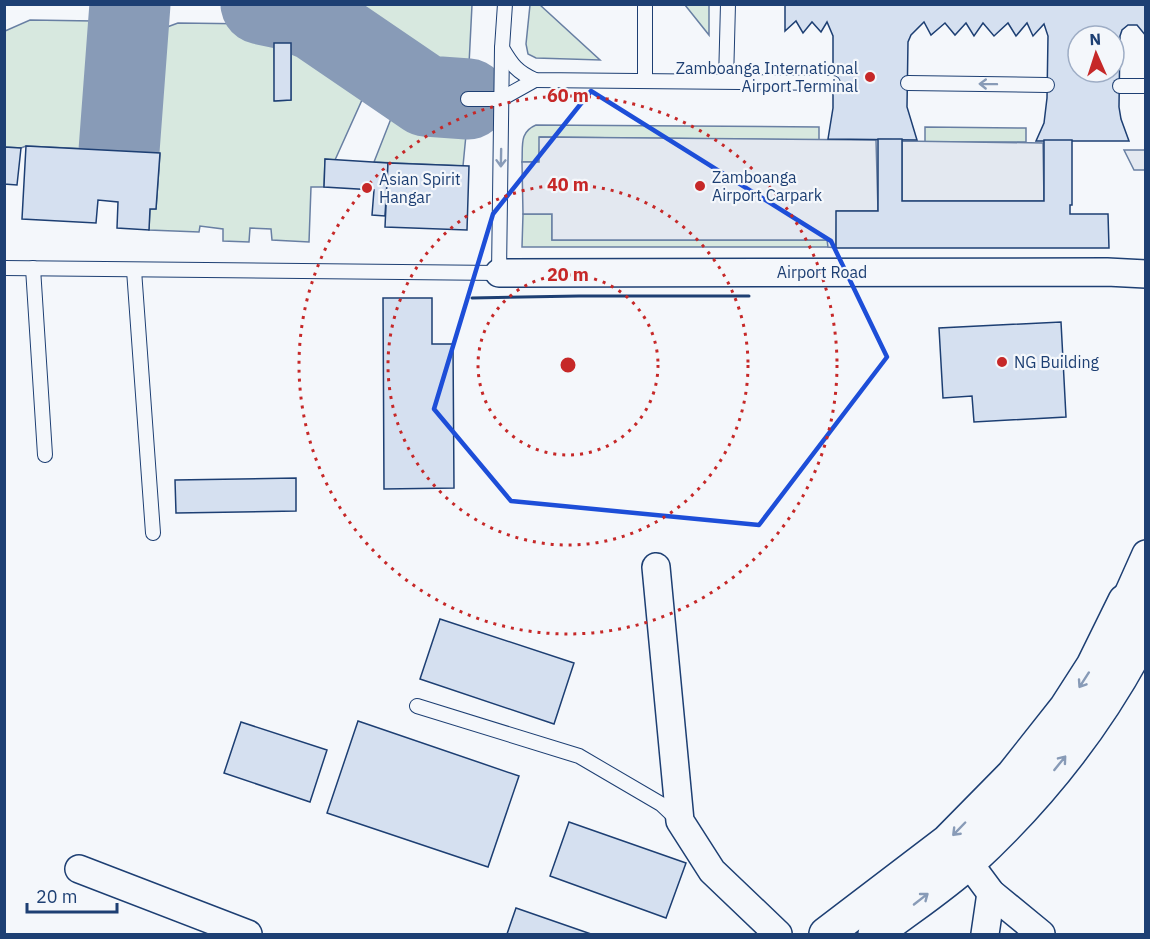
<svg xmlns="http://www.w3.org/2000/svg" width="1150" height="939" viewBox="0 0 1150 939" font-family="'IBM Plex Sans',sans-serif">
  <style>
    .green { fill: #d7e8df; stroke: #687fa3; stroke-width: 1.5 }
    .parking { fill: #e3e8f0; stroke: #687fa3; stroke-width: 1.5 }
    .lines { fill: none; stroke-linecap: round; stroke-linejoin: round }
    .taxiway { stroke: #889bb7; stroke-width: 81 }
    .building { fill: #d5e0f0; stroke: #1d3f73; stroke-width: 1.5; fill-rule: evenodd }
    .lane-casing { stroke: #1d3f73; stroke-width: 16 }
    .street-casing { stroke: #1d3f73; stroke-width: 30 }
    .primary-casing { stroke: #1d3f73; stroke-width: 36 }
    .lane { stroke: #f4f7fb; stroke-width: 14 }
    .street { stroke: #f4f7fb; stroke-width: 27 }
    .primary { stroke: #f4f7fb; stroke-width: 33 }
    .wall { stroke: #1d3f73; stroke-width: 3 }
    .oneway { stroke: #889bb7 }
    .marked { fill: none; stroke: #1d4ed8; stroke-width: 4.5; stroke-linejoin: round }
    .ring { fill: none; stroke: #c62828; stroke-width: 3; stroke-dasharray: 3 6 }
    .poi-dot { fill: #c62828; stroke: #f4f7fb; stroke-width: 2 }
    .labels { text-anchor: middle; stroke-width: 4.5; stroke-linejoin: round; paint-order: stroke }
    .poi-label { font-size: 16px; fill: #1d3f73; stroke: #f4f7fb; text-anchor: start }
    .street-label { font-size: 16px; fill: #1d3f73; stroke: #f4f7fb }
    .centre { fill: #c62828; stroke: #f4f7fb; stroke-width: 3 }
    .ring-label { font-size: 18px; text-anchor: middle; font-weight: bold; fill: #c62828; stroke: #f4f7fb; stroke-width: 4.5; stroke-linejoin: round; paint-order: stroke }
  </style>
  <rect width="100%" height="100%" fill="#f4f7fb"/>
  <g class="green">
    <polygon points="323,5 472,5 468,84 429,84"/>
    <polygon points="530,5 540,5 600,60 536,58 528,54 526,44"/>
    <polygon points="685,5 709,5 709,35"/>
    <polygon points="30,20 94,21 106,28 115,40 117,60 111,150 26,146 21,148 5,147 5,31"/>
    <path d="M178 23 258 24 270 31 274 43 275 101 291 100V43L295 35 300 31 309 33 322 40 359 66 365 77 366 91 335 160 325 159 324 187H311L309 242 272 240 271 229 250 228 249 242 223 241V229L200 226 199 232 149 230 150 209H156L160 154 127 152 134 61C143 36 155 31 178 23Z"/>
    <polygon points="405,101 421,111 468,114 463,166 374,162 394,111 399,104"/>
    <path d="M536 125 819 127V140L540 137 539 162H522C523 146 519 132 536 125Z"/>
    <polygon points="925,127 1026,128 1026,142 925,142"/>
    <polygon points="523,214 552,214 552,240 828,240 828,247 522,247"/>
  </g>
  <g class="parking">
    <polygon points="539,137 876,140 878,211 837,211 836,248 828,247 827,240 552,240 552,214 523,214 522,162 539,162"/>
    <polygon points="902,141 1043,143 1044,201 902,201"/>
    <polygon points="1124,150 1145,150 1145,170 1134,170"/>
  </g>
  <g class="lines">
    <g class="taxiway">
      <polyline points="261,4 289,10 316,21 426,96 468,99"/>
      <polyline points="119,151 130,4"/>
    </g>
  </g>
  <g class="building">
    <path d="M785 4H1146V36L1137 25H1128L1122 30 1120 36 1119 107 1121 119 1129 141H1036L1044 123 1047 98 1048 36 1044 24 1033 36 1027 23 1016 36 1008 23 994 36 983 23 974 36 966 23 955 35 945 23 931 35 924 22 911 35 908 42 907 107 917 140 828 139 833 108V36L827 22 821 32 812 22 803 33 796 21 785 31ZM1078 36H1114V72H1078Z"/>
    <polygon points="274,43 291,43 291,100 274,101"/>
    <polygon points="878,139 902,139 902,201 1044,201 1044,140 1072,140 1072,205 1070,205 1070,214 1108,214 1109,248 836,248 836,211 878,211"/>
    <polygon points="26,146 160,153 156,209 150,209 149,230 117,228 118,202 98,200 96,223 22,219"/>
    <polygon points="4,147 21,148 17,185 4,184"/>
    <polygon points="325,159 388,163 385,216 372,215 374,190 324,187"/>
    <polygon points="388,163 469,166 467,230 385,227"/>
    <polygon points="383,298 432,298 432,344 453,344 454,488 384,489"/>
    <polygon points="1061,322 1066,417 974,422 972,396 943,398 939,328"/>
    <polygon points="296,478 296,511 176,513 175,480"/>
    <polygon points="440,619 574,663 554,724 420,679"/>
    <polygon points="358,721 519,776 488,867 327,813"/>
    <polygon points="241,722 327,750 310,802 224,773"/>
    <polygon points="569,822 686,863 666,918 550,876"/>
    <polygon points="516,908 591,934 507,934"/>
  </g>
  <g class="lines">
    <g class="lane-casing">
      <g id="lane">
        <polyline points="645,4 645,81"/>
        <path d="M502 48C512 65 517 72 535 80L833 83"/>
        <polyline points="726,81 728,4"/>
        <polyline points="908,83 1047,85"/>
        <polyline points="1120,86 1146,86"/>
        <polyline points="468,99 501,99 535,80"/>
        <polyline points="4,268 499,273 502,48 505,4"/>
        <polyline points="33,268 45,455"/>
        <polyline points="134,270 153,533"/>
        <polyline points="417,706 579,756 661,804 679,821"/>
      </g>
    </g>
    <g class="street-casing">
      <g id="street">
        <polyline points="499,273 1107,272 1146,274"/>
        <polyline points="656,567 680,821 712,871 778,934"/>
        <polyline points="1125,601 1146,554"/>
        <polyline points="968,862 991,893 1041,934"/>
        <polyline points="79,869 248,934"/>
        <polyline points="985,934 991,893"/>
      </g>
    </g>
    <g class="primary-casing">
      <g id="primary">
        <polyline points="826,934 948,841 1013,775 1066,708 1093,666 1125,601 1146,609"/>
        <path d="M875 934C906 910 940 888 969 862 1041 796 1102 718 1146 631"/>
      </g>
    </g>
    <use href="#lane" class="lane"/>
    <use href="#street" class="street"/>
    <use href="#primary" class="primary"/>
    <polyline class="wall" points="472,298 579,296 749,296"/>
  </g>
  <defs><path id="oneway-shaft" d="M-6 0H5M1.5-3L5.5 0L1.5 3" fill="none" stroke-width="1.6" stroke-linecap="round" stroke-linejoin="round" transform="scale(1.5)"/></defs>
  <g class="oneway">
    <use href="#oneway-shaft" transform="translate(988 84) rotate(-179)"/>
    <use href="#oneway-shaft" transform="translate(501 158) rotate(91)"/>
    <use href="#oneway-shaft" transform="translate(1084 680) rotate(123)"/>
    <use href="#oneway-shaft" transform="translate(1060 763) rotate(-51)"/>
    <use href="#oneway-shaft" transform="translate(959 829) rotate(134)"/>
    <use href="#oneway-shaft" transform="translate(921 899) rotate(-38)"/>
  </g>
  <path class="marked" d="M591 91 831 241 887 357 759 525 511 501 434 409 493 214Z"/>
  <g class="ring">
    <circle cx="568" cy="365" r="90"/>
    <circle cx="568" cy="365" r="180"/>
    <circle cx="568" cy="365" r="269"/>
  </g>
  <g class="poi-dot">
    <circle cx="870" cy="77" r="6"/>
    <circle cx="700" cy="186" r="6"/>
    <circle cx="367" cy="188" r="6"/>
    <circle cx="1002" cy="362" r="6"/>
  </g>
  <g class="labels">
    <g class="poi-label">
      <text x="858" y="74" text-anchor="end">Zamboanga International<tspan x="858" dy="18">Airport Terminal</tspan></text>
      <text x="712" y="183">Zamboanga<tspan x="712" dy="18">Airport Carpark</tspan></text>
      <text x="379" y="185">Asian Spirit<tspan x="379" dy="18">Hangar</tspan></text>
      <text x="1014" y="368">NG Building</text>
    </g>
    <g class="street-label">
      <text x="822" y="278">Airport Road</text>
    </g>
  </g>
  <circle cx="568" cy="365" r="9" class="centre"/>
  <g class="ring-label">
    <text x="568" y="102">60 m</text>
    <text x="568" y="191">40 m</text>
    <text x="568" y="281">20 m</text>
  </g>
  <rect width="1150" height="939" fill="none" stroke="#1d3f73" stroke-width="12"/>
  <g transform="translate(1096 54) rotate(357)"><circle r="28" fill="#f4f7fb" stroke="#9eadc5" stroke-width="1.5"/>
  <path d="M0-4.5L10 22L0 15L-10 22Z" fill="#c62828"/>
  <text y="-9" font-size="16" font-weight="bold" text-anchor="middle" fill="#1d3f73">N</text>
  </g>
  <path d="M27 903v9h90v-9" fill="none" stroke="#1d3f73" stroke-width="3"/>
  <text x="36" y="903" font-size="18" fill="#1d3f73" stroke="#f4f7fb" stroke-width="4.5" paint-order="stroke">20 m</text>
</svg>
